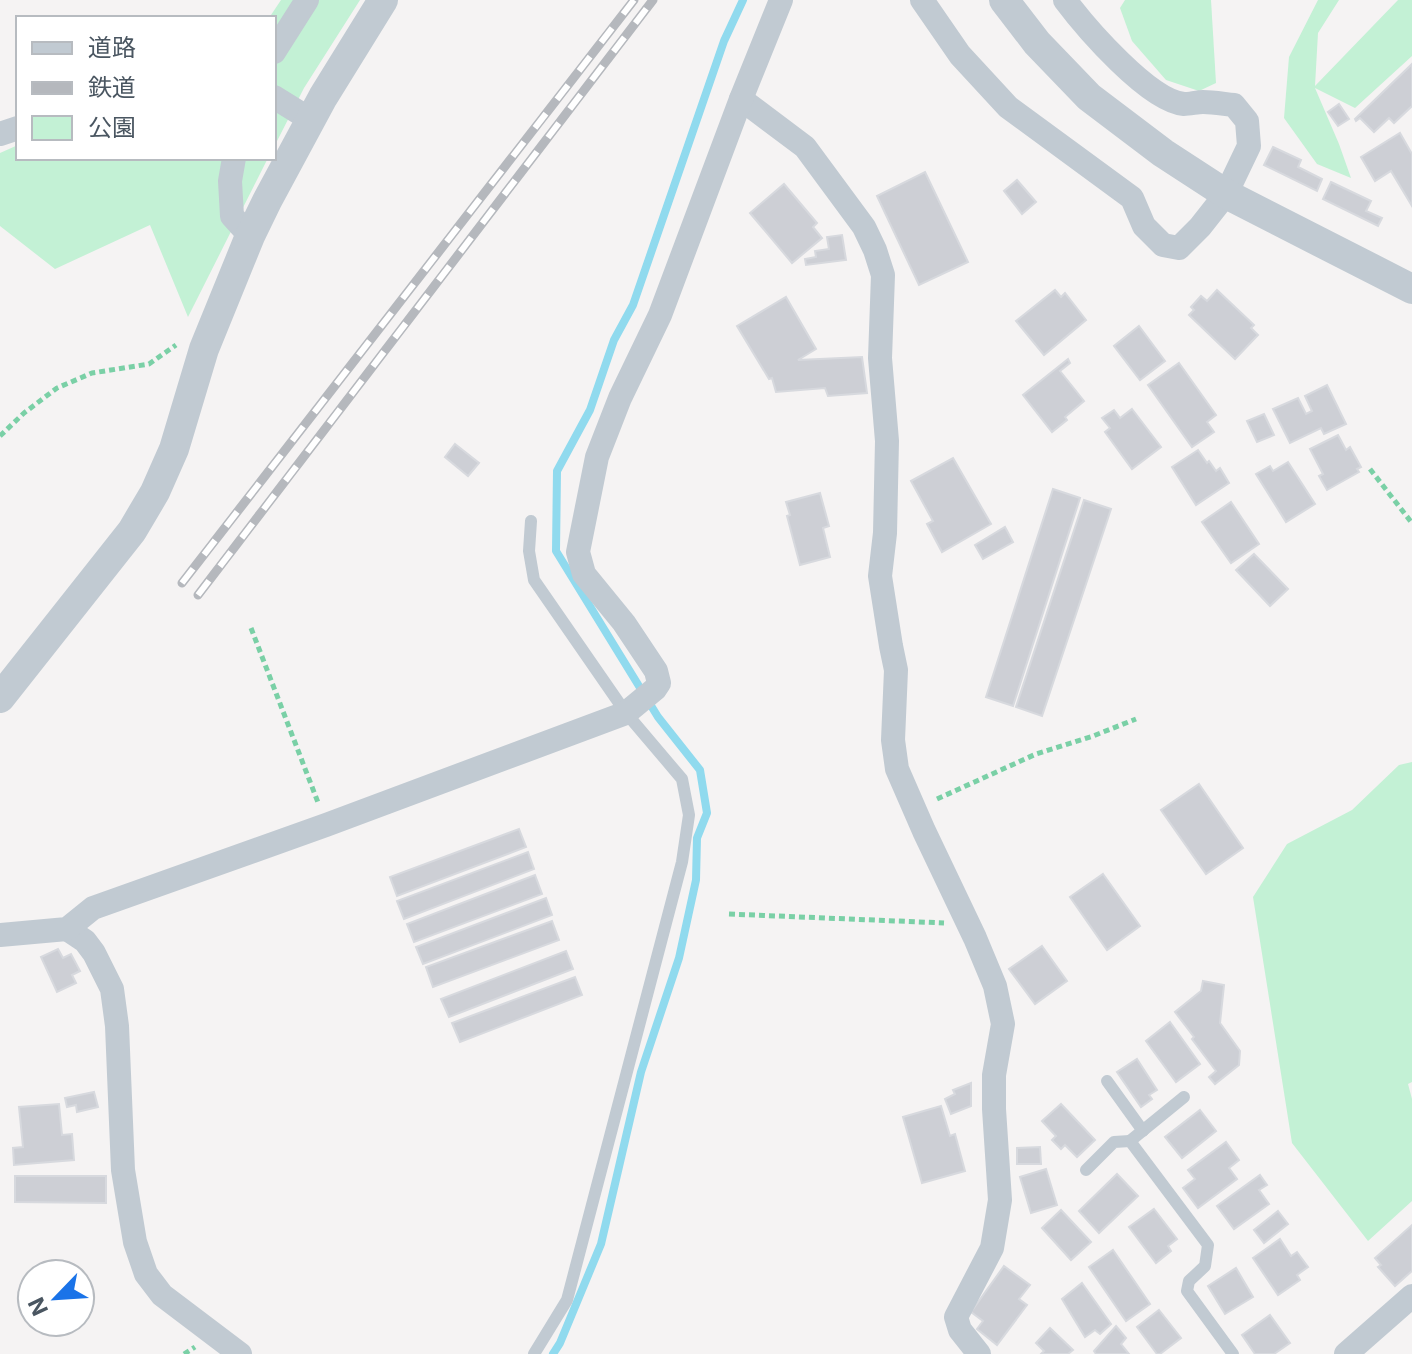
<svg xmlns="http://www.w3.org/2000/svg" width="1412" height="1354" viewBox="0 0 1412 1354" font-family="Inter,'Noto Sans JP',sans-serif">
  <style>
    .green { fill: #c3f1d5 }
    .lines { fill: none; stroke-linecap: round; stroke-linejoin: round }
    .stream { stroke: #90daee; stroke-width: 8 }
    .building { fill: #cdcfd5; stroke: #d7d9de; stroke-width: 2 }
    .path { stroke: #7ad0a6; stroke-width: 5; stroke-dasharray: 6 4; stroke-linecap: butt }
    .service { stroke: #c1cad2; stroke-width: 12 }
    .minor { stroke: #c1cad2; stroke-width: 24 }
    .tertiary { stroke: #c1cad2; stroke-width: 30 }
    .rail-casing { stroke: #b5b8bd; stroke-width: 9 }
    .rail { stroke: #fff; stroke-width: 6; stroke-dasharray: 18; stroke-linecap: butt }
  </style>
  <rect width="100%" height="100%" fill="#f5f3f3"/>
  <g class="green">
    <polygon points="281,0 360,0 304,88 274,147 274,18 269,18"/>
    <polygon points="1125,0 1211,0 1216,83 1199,91 1166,80 1132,41 1120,8"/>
    <polygon points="1318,0 1339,0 1318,33 1315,86 1398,0 1412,0 1412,56 1355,108 1315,88 1339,144 1351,178 1317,164 1284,118 1289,57"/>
    <polygon points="18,145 18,158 268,158 188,317 150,225 55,269 0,226 0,153"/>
    <polygon points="1412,762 1412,1082 1408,1084 1412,1099 1412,1201 1368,1241 1292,1143 1253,897 1287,844 1352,810 1399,765"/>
  </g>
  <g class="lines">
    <polyline class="stream" points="553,1354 560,1343 601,1244 641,1072 679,958 696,880 697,838 707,813 700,770 658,717 556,551 557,471 590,410 614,340 633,305 724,41 743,0"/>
  </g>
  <g class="building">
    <polygon points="1412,64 1412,106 1394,123 1389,118 1374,132 1360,118 1356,121 1355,119"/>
    <polygon points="1339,104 1349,119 1338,126 1328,112"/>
    <polygon points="1400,133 1412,154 1412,206 1391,171 1375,181 1361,157"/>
    <polygon points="1273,147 1301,160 1298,167 1322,179 1317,191 1264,165"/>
    <polygon points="925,172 968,262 919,285 877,196"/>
    <polygon points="1017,180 1036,202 1022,214 1004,191"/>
    <polygon points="1331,182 1371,201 1366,211 1382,218 1378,226 1323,199"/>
    <polygon points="784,184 817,223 813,227 822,238 792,263 750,213"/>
    <polygon points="842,235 846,260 806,265 805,259 816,257 815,251 829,249 827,237"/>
    <polygon points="1055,290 1061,297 1065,293 1086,320 1044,355 1016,321"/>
    <polygon points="1217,290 1254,325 1251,328 1258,335 1235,359 1189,315 1194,310 1191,307 1201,296 1207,301"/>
    <polygon points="786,297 816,349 798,360 862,357 867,393 828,396 825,388 776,392 772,378 769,379 737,326"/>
    <polygon points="1139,326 1165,361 1140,380 1114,346"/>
    <polygon points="1068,359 1070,363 1060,371 1084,401 1065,417 1067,420 1052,432 1023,395"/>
    <polygon points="1179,363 1216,415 1207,422 1214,432 1192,447 1148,385"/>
    <polygon points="1327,385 1346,424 1324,434 1321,428 1290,443 1273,409 1298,398 1306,414 1312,411 1305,396"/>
    <polygon points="1132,409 1161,447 1132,469 1105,432 1110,428 1102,418 1114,410 1120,418"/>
    <polygon points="1264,414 1274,435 1257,442 1247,421"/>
    <polygon points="1338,435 1346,450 1350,447 1361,467 1357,469 1359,472 1327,490 1319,476 1323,474 1310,449"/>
    <polygon points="455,444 479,463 468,476 445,457"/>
    <polygon points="1198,450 1207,463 1209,461 1216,471 1220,468 1229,483 1196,505 1172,467"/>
    <polygon points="953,458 991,524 942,552 927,524 933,521 911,481"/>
    <polygon points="1288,462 1315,504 1286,522 1256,474 1270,466 1273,471"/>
    <polygon points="1053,489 1080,498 1013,706 986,697"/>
    <polygon points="820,493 829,526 823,528 830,557 800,565 787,516 790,515 786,502"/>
    <polygon points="1084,500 1111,509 1042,716 1016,707"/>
    <polygon points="1231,502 1259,544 1231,563 1202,522"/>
    <polygon points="1005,527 1013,542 983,559 975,545"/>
    <polygon points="1254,554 1288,589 1270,606 1236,570"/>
    <polygon points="1199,784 1243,848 1206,874 1161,810"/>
    <polygon points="519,829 526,847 397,896 390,877"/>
    <polygon points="528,852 534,869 404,919 397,901"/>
    <polygon points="1103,874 1140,926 1107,950 1070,897"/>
    <polygon points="535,875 542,894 414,942 407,924"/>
    <polygon points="546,898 552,915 423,964 416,947"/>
    <polygon points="552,921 559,940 433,987 426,967"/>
    <polygon points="1042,946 1067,981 1035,1004 1009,969"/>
    <polygon points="58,949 63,958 71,954 80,971 72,975 76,983 57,992 41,957"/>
    <polygon points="566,951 573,969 449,1017 441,999"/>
    <polygon points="575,977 582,995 460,1042 452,1023"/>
    <polygon points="1203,981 1224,985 1220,1023 1240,1051 1239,1065 1215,1084 1209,1077 1216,1071 1192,1039 1194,1037 1175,1012 1201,991"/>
    <polygon points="1170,1022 1200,1064 1176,1082 1146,1041"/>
    <polygon points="1137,1059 1157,1090 1149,1095 1152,1099 1141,1107 1117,1072"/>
    <polygon points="971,1083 971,1106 951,1114 945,1099 955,1094 953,1090"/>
    <polygon points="94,1092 98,1107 77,1112 76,1105 67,1107 65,1098"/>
    <polygon points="59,1104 62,1135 72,1134 74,1160 14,1165 13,1148 23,1147 19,1107"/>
    <polygon points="1061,1104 1095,1140 1077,1157 1065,1145 1061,1149 1052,1140 1056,1136 1042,1121"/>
    <polygon points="941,1106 950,1136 955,1134 965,1171 922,1183 903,1117"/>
    <polygon points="1200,1110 1216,1131 1182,1158 1165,1137"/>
    <polygon points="1226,1142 1239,1160 1229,1168 1237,1179 1198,1208 1183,1188 1195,1179 1188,1170"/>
    <polygon points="1040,1147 1041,1164 1017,1164 1017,1148"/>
    <polygon points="1046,1169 1057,1205 1031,1213 1020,1177"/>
    <polygon points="1117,1174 1138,1196 1099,1233 1079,1211"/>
    <polygon points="1260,1175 1267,1185 1259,1190 1269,1204 1234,1229 1217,1206"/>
    <polygon points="15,1176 106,1176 106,1203 15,1202"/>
    <polygon points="1154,1209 1177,1239 1168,1246 1171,1251 1156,1263 1129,1227"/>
    <polygon points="1061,1210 1091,1242 1071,1260 1042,1228"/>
    <polygon points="1278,1211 1288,1224 1264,1243 1254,1230"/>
    <polygon points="1412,1225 1412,1271 1395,1286 1378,1267 1381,1265 1375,1258"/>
    <polygon points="1280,1239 1291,1256 1297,1252 1308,1267 1297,1275 1300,1280 1278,1295 1253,1258"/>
    <polygon points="1113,1250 1150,1304 1126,1321 1089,1267"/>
    <polygon points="1004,1266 1030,1285 1019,1299 1027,1305 997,1345 977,1329 983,1321 971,1312"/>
    <polygon points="1236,1268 1253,1297 1225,1314 1208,1286"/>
    <polygon points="1082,1283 1111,1324 1100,1334 1095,1330 1085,1337 1062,1299"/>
    <polygon points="1159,1310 1181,1338 1160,1354 1157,1354 1137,1327"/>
    <polygon points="1270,1315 1290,1343 1274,1354 1255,1354 1242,1335"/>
    <polygon points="1116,1326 1126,1338 1121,1344 1129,1354 1096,1354 1094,1351"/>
    <polygon points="1050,1328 1073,1350 1068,1354 1041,1354 1044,1351 1036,1343"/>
  </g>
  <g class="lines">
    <g class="path">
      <polyline points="0,436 24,413 57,388 92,373 149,364 176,345"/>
      <polyline points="1370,469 1412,523"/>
      <polyline points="251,628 319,805"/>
      <polyline points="937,799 1036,754 1093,736 1136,719"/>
      <polyline points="729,914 944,923"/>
      <polyline points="184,1354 195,1347"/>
    </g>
    <g class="service">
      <polyline points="531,521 529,551 534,580 626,713 682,779 689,815 682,862 567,1300 534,1354"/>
      <polyline points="1107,1081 1143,1131"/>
      <polyline points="1130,1141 1184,1097"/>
      <polyline points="1086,1170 1114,1142 1130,1141 1208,1245 1205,1266 1189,1281 1187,1291 1233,1354"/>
    </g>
    <g class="minor">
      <path d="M922 0 960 55 1008 107 1132 198 1144 226 1163 245 1179 248 1200 227 1226 194 1249 146 1247 121 1234 105C1224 104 1213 102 1203 102 1197 102 1190 104 1184 104 1149 101 1086 28 1065 0"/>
      <polyline points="274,52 307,0"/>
      <polyline points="274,97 311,120"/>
      <polyline points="741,99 805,147 864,227 875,250 883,275 880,358 887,441 885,533 880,576 891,646 896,670 893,740 897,769 924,831 975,938 995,986 1003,1024 994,1075 994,1109 1000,1200 992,1248 956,1317 960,1330 979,1354"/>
      <polyline points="0,134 18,128"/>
      <polyline points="234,158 230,181 232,216 250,236"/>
      <polyline points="67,929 85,941 94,953 112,989 117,1026 123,1170 135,1242 146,1274 162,1295 240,1354"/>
      <polyline points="0,935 67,929 93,908 326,825 626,713 655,689 659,683 656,671 624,623 584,574 578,552 597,457 620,398 660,315 741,99 781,0"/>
      <polyline points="1346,1354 1412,1296"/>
    </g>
    <g class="tertiary">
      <polyline points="1004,0 1037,43 1089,97 1163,153 1226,194 1412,289"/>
      <polyline points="0,698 132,531 155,492 174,449 204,349 250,236 267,201 323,97 383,0"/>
    </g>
    <g class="rail-casing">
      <g id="rail">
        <polyline points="182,583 634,0"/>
        <polyline points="198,595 653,0"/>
      </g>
    </g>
    <use href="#rail" class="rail"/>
  </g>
  <rect x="16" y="16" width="260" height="144" fill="#ffffff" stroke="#b7bbc0" stroke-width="2"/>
  <rect x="32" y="42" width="40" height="12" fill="#c1cad2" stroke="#b7bbc0" stroke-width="2"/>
  <text x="88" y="56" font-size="24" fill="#4a5661">道路</text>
  <rect x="32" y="82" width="40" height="12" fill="#b5b8bd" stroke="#b7bbc0" stroke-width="2"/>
  <text x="88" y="96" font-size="24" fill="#4a5661">鉄道</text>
  <rect x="32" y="116" width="40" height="24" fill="#c3f1d5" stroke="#b7bbc0" stroke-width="2"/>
  <text x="88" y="136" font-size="24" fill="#4a5661">公園</text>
  <g transform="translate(56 1298) rotate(245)"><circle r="38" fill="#ffffff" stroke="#b7bbc0" stroke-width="2"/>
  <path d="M0-6L14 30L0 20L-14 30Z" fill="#1a73e8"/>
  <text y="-12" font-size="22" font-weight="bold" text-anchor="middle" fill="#4a5661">N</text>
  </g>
</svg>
